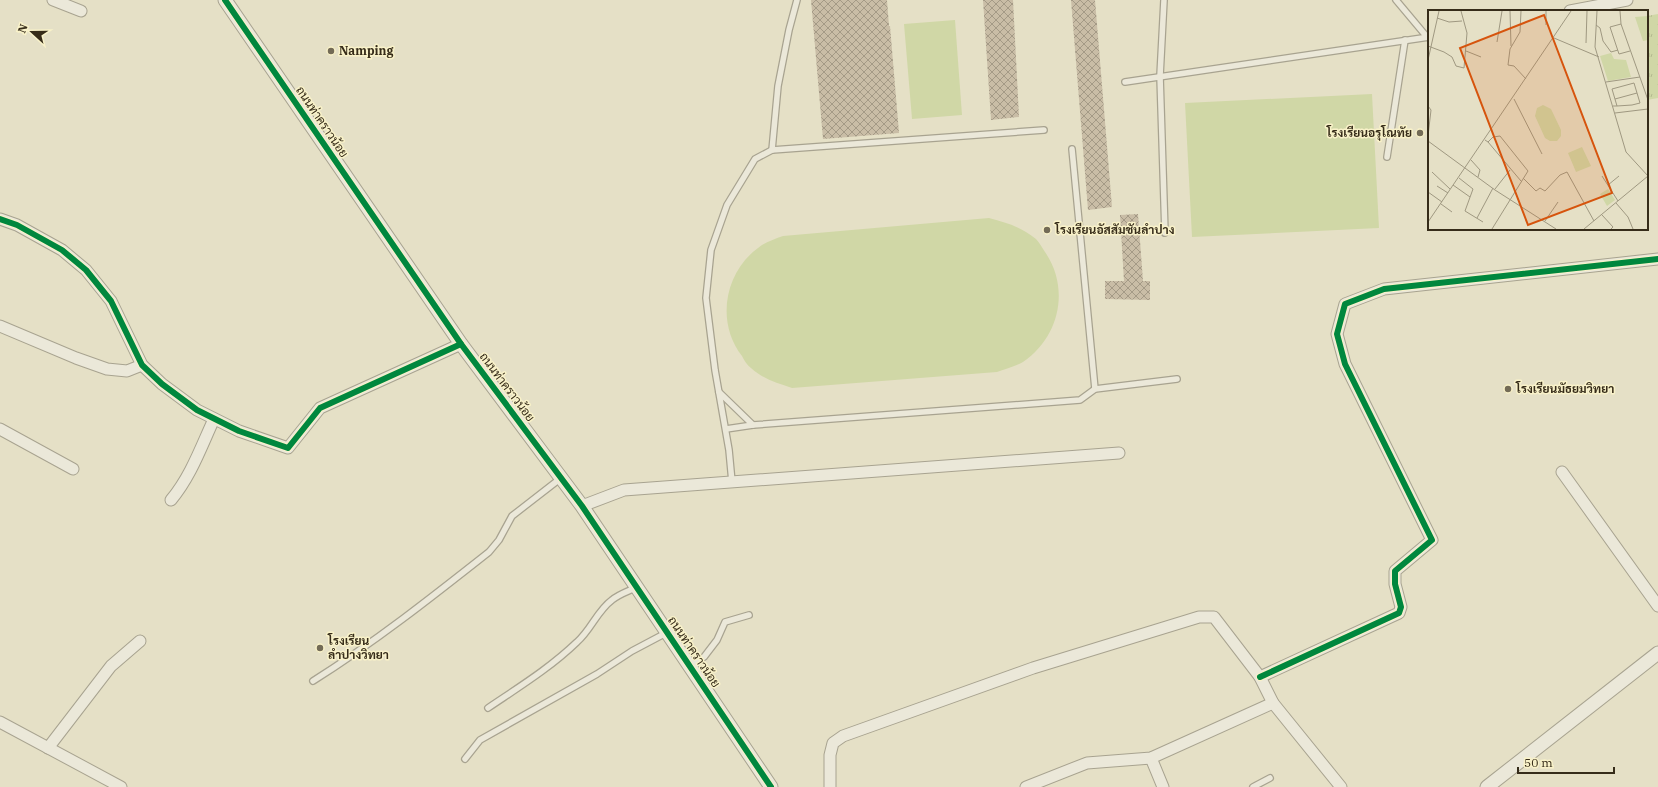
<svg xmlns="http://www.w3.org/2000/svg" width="1658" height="787" viewBox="0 0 1658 787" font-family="'IBM Plex Serif',Sarabun,serif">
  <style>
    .grass { fill: url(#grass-tufts) }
    .pitch { fill: #d0d7a6 }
    .building { fill: url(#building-cross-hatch) }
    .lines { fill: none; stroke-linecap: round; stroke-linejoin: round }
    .service-casing { stroke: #a8a390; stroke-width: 8 }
    .minor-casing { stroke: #a8a390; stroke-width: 13 }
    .tertiary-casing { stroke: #a8a390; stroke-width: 15 }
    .service { stroke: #ebe8d9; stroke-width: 5.5 }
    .minor { stroke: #ebe8d9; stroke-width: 11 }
    .tertiary { stroke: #ebe8d9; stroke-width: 13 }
    .cycleway-casing { stroke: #f9f2c9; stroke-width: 8 }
    .cycleway { stroke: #00873e; stroke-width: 6 }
    .poi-dot { fill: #736b56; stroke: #f9f2c9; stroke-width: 1.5 }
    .labels { text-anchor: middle; stroke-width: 3; stroke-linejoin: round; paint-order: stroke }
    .poi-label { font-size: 12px; font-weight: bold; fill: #362c19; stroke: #f9f2c9; text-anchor: start }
    .street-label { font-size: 12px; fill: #362c19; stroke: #f9f2c9 }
    .inset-road { fill: none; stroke: #9f9881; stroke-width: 1 }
    .view { fill: #d6540d; fill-opacity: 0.15; stroke: #d6540d; stroke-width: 2 }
    .inset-edge { fill: none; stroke: #362c19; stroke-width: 2 }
  </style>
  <defs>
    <pattern id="grass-tufts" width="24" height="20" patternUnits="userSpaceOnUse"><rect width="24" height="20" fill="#d0d7a6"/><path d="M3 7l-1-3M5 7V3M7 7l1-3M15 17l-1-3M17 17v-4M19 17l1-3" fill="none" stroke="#b3b98e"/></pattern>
    <pattern id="building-cross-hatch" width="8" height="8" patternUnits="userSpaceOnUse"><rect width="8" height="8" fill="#c9bda6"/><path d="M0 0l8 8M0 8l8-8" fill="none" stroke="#a49a86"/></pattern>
  </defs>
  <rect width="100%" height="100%" fill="#e5e0c6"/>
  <polygon class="grass" points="1658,14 1658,98 1647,100 1647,16"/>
  <g class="pitch">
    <polygon points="955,20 962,115 912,119 904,24"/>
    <polygon points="1372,94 1379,228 1192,237 1185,103"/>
    <path d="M989 218C1008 223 1021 227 1036 239 1040 243 1042 248 1045 252 1070 288 1060 337 1023 362 1016 366 1005 369 997 372L792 388C777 383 763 379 751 368 747 365 744 360 742 356 716 323 724 273 758 248 765 242 775 239 783 236Z"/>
  </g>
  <g class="building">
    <polygon points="811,0 887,0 889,26 890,26 899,133 823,139"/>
    <polygon points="983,0 1013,0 1019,117 991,120"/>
    <polygon points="1071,0 1095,0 1112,207 1088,210"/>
    <polygon points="1138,214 1143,281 1150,281 1150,300 1105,299 1105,281 1124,281 1120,215"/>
  </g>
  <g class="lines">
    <g class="service-casing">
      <g id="service">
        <polyline points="1164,0 1160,76 1165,233"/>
        <polyline points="1396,0 1427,37"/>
        <polyline points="1125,82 1429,37"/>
        <polyline points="1072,149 1095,389"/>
        <polyline points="772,150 778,86 789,30 797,0"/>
        <polyline points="1387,157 1405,40"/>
        <polyline points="719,392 753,425 1080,400 1095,389 1177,379"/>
        <polyline points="726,429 753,425"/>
        <polyline points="732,482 729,450 715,370 706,298 711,250 727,205 755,159 772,150 1044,130"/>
        <polyline points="690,666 704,657 717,640 725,622 749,615"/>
        <path d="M313 681C375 642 432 597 489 552L499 540 512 516 561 478"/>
        <path d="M488 708C519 687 550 668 577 642 591 630 597 611 612 600 619 594 629 591 637 587"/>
        <polyline points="465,759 480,740 597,674 632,651 666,633"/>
        <polyline points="1253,787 1270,778"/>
      </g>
    </g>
    <g class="minor-casing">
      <g id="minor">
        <polyline points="53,0 81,11"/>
        <polyline points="1570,11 1627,0"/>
        <polyline points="0,219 17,225 62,250 86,270 111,301 142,365 162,384 197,410 239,431 288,448 320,408 461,344"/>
        <polyline points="0,326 76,358 107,369 127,371 142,365"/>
        <polyline points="0,429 73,469"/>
        <polyline points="1562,472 1658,606"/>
        <path d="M171 500C191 476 201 447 214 419"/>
        <polyline points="582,506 624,490 1119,453"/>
        <polyline points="1260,677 1399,613 1401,607 1395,584 1395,571 1432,540 1345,364 1337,334 1345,304 1384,289 1658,259"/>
        <polyline points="0,722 121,787"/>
        <polyline points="48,748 111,666 140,641"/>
        <polyline points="1151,758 1163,787"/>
        <polyline points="830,787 830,755 833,743 843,736 1033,668 1199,617 1214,617 1260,677 1273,703 1341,787"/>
        <polyline points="1026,787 1087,763 1151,758 1273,703"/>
      </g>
    </g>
    <g class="tertiary-casing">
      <g id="tertiary">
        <polyline points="225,0 461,344 582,506 771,787"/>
        <polyline points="1487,787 1658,653"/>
      </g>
    </g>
    <use href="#service" class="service"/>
    <use href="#minor" class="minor"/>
    <use href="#tertiary" class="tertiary"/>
    <g class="cycleway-casing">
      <g id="cycleway">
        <polyline points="225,0 461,344 582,506 771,787"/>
        <polyline points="0,219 17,225 62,250 86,270 111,301 142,365 162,384 197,410 239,431 288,448 320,408 461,344"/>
        <polyline points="1260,677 1399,613 1401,607 1395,584 1395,571 1432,540 1345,364 1337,334 1345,304 1384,289 1658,259"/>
      </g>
    </g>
    <use href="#cycleway" class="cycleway"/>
  </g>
  <g class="poi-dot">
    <circle cx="331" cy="51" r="4"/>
    <circle cx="1420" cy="133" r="4"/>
    <circle cx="1047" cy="230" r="4"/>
    <circle cx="1508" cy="389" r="4"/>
    <circle cx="320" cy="648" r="4"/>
  </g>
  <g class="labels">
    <g class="poi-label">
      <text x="339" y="55">Namping</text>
      <text x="1412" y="137" text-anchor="end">โรงเรียนอรุโณทัย</text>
      <text x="1055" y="234">โรงเรียนอัสสัมชันลำปาง</text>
      <text x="1516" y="393">โรงเรียนมัธยมวิทยา</text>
      <text x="328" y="645">โรงเรียน<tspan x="328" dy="14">ลำปางวิทยา</tspan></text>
    </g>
    <g class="street-label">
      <text transform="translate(322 122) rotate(56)" y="4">ถนนท่าคราวน้อย</text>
      <text transform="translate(507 387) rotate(53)" y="4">ถนนท่าคราวน้อย</text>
      <text transform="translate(694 652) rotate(56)" y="4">ถนนท่าคราวน้อย</text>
    </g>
  </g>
  <g transform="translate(1428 10)">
    <rect width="220" height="220" fill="#e5e0c6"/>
    <path d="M180 179 187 190 179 196 172 184Z" fill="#d0d7a6"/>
    <path d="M183 43 186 49 198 50 203 67 180 71 172 46Z" fill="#d0d7a6"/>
    <path d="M220 6V30L215 31 207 7ZM115 95 123 99 133 120V126L129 131H122L117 128 107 106 109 98ZM154 137 163 156 148 162 140 143Z" fill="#d0d7a6"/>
    <path class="inset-road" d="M82 1 83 36M93 1 92 22 82 39 80 55 86 56 98 69M118 1V15M169 1 167 37 198 142 220 166M192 1 193 14 220 90M9 8 21 12 34 11M193 14 182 17 191 44 202 41M168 15 172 18 175 31 183 42 190 40M126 28 171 47M69 32 74 1M158 33 159 1M0 36 16 42 24 47 28 56 36 58 39 23 33 1M38 41 53 47M0 50 11 1M178 72 212 67M86 89 114 144M187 89 209 83M0 96 3 100 0 126M185 96H189L204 95 212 93 206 73 184 79 189 96M187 103 220 99M57 130 60 132 65 127 72 126 100 161 64 219M0 131 67 180 128 219M60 132 93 171M43 150 52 160 50 167M4 162 22 179M174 166 190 191M31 168 45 179 37 201 55 212M95 168 108 181 112 178 117 181 132 165 139 162 166 211M25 175 42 187M180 175 191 166M9 176 20 183M67 179 82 160M0 182 14 192M188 193 200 207 205 219M13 194 24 202M174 205 185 217 183 219M49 208 65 178M117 211 130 192M0 212 143 1M156 219 220 166"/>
    <path class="view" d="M116 5 184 183 100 215 32 38Z"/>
    <rect width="220" height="220" class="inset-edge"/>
  </g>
  <g transform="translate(32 32) rotate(291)" stroke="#f9f2c9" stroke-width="3" paint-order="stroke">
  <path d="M0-3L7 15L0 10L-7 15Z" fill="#362c19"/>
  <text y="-6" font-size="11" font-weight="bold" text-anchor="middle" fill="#362c19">N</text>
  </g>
  <path d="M1518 767v6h96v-6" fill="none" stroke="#362c19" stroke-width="2"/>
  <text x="1524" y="767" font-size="12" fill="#362c19" stroke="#f9f2c9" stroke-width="3" paint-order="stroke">50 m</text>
</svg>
